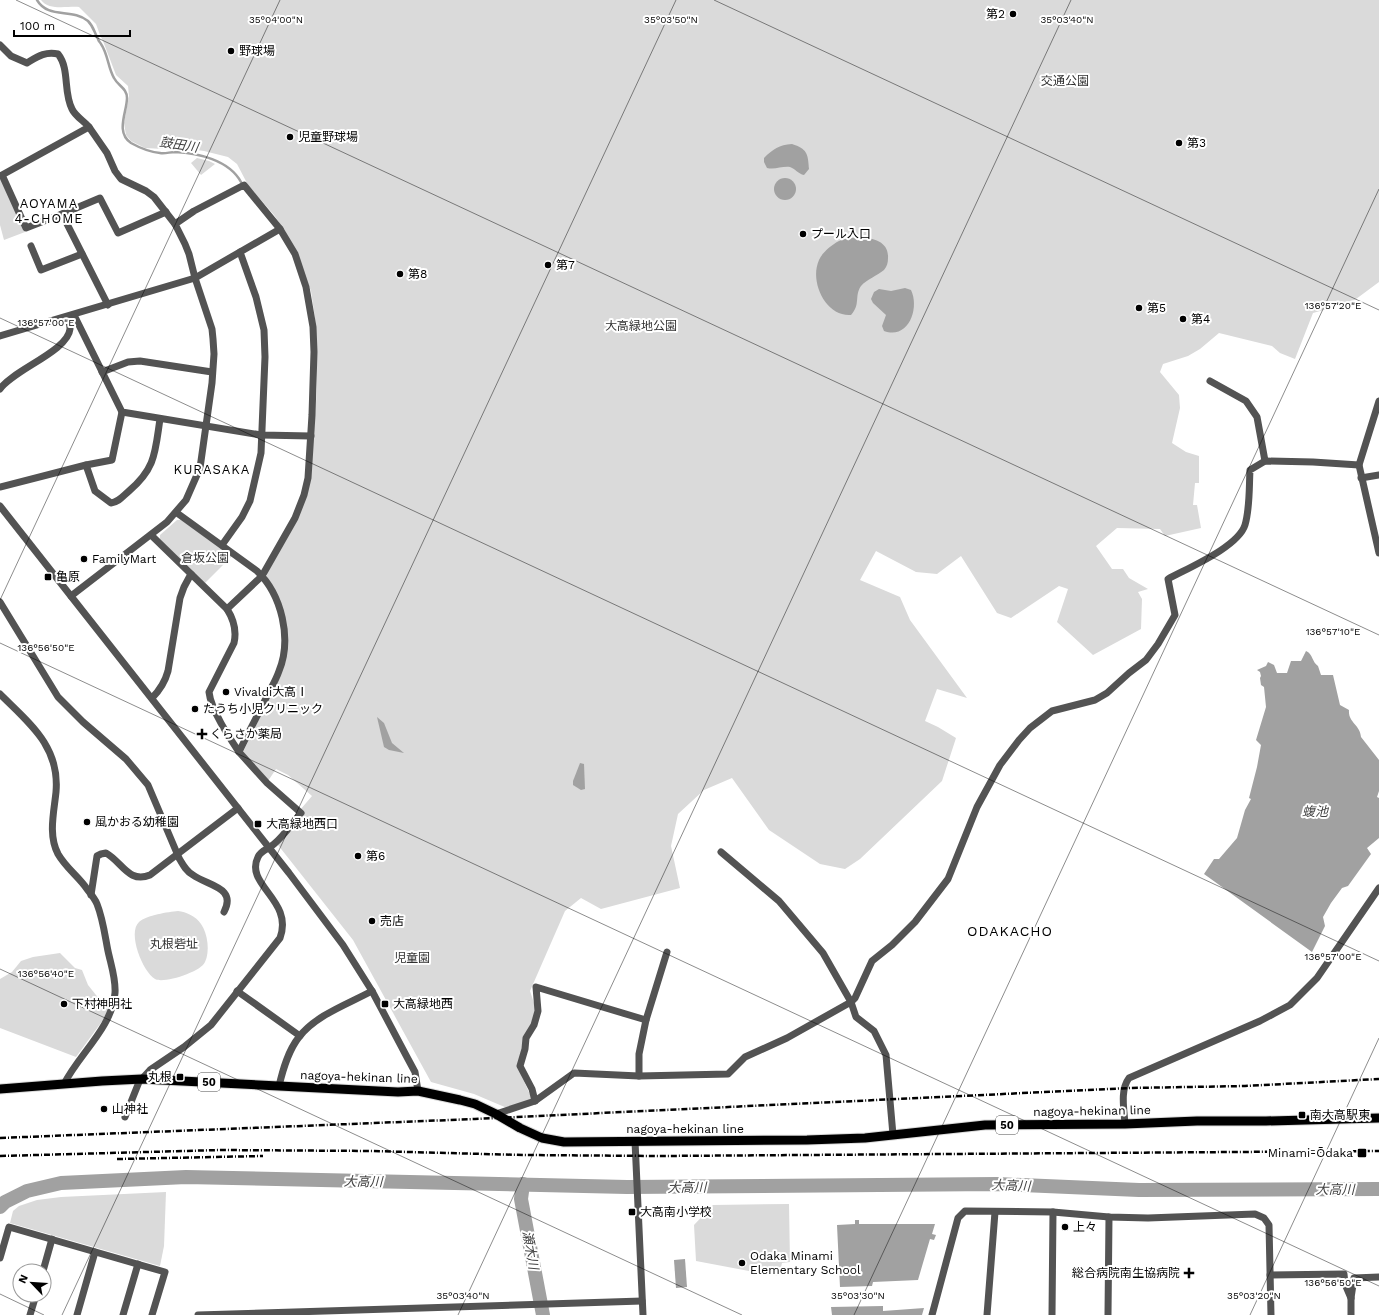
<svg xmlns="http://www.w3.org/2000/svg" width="1379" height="1315" viewBox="0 0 1379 1315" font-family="'Work Sans','Noto Sans JP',sans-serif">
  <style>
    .green { fill: #dadada }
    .water { fill: #a1a1a1 }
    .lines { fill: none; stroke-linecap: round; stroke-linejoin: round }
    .stream { stroke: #a1a1a1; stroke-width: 2.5 }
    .river { stroke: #a1a1a1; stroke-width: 14 }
    .major-casing { stroke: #dbdbdb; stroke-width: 11 }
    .minor { stroke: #535353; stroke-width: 7 }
    .major { stroke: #000; stroke-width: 9 }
    .rail { stroke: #000; stroke-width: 2.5; stroke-dasharray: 6 2 1 2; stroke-linecap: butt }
    .ticks { fill: none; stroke: #000; stroke-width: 1; stroke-opacity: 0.45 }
    .poi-dot { fill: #000; stroke: #fff; stroke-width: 1.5 }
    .labels { text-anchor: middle; stroke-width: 4; stroke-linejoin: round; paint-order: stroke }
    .shield { fill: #fff; stroke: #4c4c4c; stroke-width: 1 }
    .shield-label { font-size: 11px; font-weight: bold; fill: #000 }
    .poi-label { font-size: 12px; fill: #000; stroke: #fff; text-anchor: start }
    .park-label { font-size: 12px; fill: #313131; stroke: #fff }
    .street-label { font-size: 12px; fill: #000; stroke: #fff }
    .water-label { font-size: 13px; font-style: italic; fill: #424242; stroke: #fff }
    .neighbourhood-label { font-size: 13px; letter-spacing: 1px; fill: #000; stroke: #fff }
    .quarter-label { font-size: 14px; letter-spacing: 1px; fill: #000; stroke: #fff }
    .ticks-label { font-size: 10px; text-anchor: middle; fill: #000; stroke: #fff; stroke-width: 4; stroke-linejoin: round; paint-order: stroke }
  </style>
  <rect width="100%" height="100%" fill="#fff"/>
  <g class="green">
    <path d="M41 0H1379V282L1352 302 1313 313 1295 359 1280 353 1272 346 1219 333 1200 349 1188 356 1163 364 1160 372 1179 395 1180 408 1172 443 1186 452 1199 456V483H1195L1193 505H1197L1201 528 1165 536 1160 529 1117 528 1096 546 1112 569H1123L1129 578 1148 589 1138 592 1142 599 1141 629 1093 655 1057 622 1068 589 1059 586 1011 618 997 613 961 556 937 574 916 572 876 551 860 580 900 597 910 620 967 698 937 689 925 721 938 727 956 738 942 781 860 859 845 869 820 864 769 830 732 778 704 790 678 814 671 846 680 888 601 909 581 898 565 911 530 991 536 1009 517 1066 532 1099 507 1108 474 1094 431 1082 353 940 278 845 304 814 300 810 312 796 288 775 276 769 268 781 243 753 244 750 277 682 287 643 267 578V573L297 519 313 442 317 389V347L315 318 311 291 292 244 285 231 274 215 248 185 237 164 228 157 204 151 175 147 163 149 145 148 131 141 126 135 124 123 129 96 128 86 116 75 103 41 100 35 96 24 79 7C67 6 49 11 41 0Z"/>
    <polygon points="197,158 209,161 215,164 201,175 191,163"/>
    <polygon points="0,177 25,232 4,240 0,225"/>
    <polygon points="177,520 181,520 232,556 205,583 160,539 160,535"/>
    <path d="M178 911C186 912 196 916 201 924 208 934 210 952 205 962 201 972 163 984 155 979 143 972 127 933 139 922 147 915 168 912 178 911Z"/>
    <polygon points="60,953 75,968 82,970 88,985 108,1010 103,1020 76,1057 0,1028 0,979 12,972 21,961 33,957"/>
    <polygon points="166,1192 164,1246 160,1266 10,1223 13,1211 19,1206 37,1200 61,1197"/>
    <polygon points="789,1204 790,1262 782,1263 779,1276 763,1273 763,1271 750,1269 749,1271 696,1261 694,1225 713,1205"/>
  </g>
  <g class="water">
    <path d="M792 144C807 149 808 153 809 169L804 175C798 174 796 169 790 167 782 166 775 170 767 168L764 162V158C773 149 779 145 792 144Z"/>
    <circle cx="785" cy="189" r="11"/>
    <path d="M860 237C874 238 889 242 888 258 888 263 887 266 884 270 877 276 867 279 861 286 854 296 861 304 851 315 826 317 809 282 819 260 822 253 831 245 839 241 845 238 853 238 860 237Z"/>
    <path d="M905 288 911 290C920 309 908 340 884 331L882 326 886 315 873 303 871 299 874 292 879 289 891 291Z"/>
    <path d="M1306 651C1313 654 1312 662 1318 666L1321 675H1333L1340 705 1349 710C1348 723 1360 724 1361 737L1379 760V791L1377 797 1379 798V838L1367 848 1371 854 1348 886 1342 888 1331 903 1323 917 1325 926 1312 952 1204 874 1214 859H1219L1237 838 1245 810 1251 799 1249 798 1257 767 1261 745 1256 740 1266 707 1264 687 1261 685 1260 678 1261 676 1260 672 1257 670 1266 666 1268 662 1274 665 1277 673H1287L1291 661H1301Z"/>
    <polygon points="377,717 384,723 392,743 404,753 389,750 384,747"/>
    <polygon points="580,763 584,764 585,789 581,790 573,785 573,781"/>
    <polygon points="855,1220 859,1220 859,1224 935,1224 932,1234 936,1235 934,1240 930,1239 918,1280 873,1282 872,1286 840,1287 837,1225 855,1224"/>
    <polygon points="685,1259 687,1287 676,1288 674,1260"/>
    <polygon points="883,1306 883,1311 924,1308 922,1315 832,1315 831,1307"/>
  </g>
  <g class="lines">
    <path class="stream" d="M37 0C48 19 72 8 88 21 94 27 94 32 98 39 99 42 100 42 101 44 108 54 108 68 114 78 118 86 127 88 127 98 127 112 115 132 131 143 140 148 150 152 160 153 165 154 170 152 175 152 198 153 229 160 241 182"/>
    <g class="river">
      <polyline points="523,1184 521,1199 543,1315"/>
      <polyline points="0,1207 5,1202 27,1191 61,1183 186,1177 627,1187 997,1184 1139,1190 1379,1189"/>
    </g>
    <g class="major-casing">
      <polyline id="major" points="0,1089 102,1081 142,1079 398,1092 418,1091 460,1100 475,1104 496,1114 520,1128 542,1138 564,1142 807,1140 865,1138 985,1125 1125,1124 1197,1121 1266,1121 1379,1118"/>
    </g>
    <g class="minor">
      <path d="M0 45 11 56 27 63C37 57 45 51 58 54 70 69 63 92 72 109 75 116 84 121 89 127"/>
      <polyline points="62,214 100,198 118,233 166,212"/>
      <polyline points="31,246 41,270 82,254"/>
      <polyline points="108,305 62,214 26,228 2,175 89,127 107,153 115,171 121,179 146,191 154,197 175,224"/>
      <polyline points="74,315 122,412 261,435 311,436"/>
      <polyline points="0,336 195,278 240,252"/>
      <polyline points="102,372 128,362 140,361 212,372"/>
      <polyline points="1210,381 1246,401 1257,417 1265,461"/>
      <path d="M0 389C13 370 68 351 70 329 70 325 69 321 68 317"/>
      <polyline points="1379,401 1359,465 1379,553"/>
      <path d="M86 465 95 491 111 503C119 502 123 496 129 491 156 468 155 452 160 419"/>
      <polyline points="1361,478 1379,475"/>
      <polyline points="0,487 86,465 112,460 122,412"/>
      <polyline points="0,506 289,873 343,945 372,991 408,1059 415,1072 418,1091"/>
      <path d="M177 513 257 571C282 595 292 639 279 671 276 680 271 688 267 696 258 715 248 733 239 752 229 737 211 710 209 692L234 643C237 630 234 620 227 609"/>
      <polyline points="222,545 242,517 250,501 261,453 265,357 264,330 256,297 240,252 280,229"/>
      <polyline points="71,596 167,522 186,500 200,468 212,383 214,354 213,339 212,329 195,278 189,254 185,244 175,224 194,211 244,185 280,229 295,254 306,287 313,327 314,352 312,415 308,478 304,495 295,518 262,576 227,609 151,535"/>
      <path d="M0 602 58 697 83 722 126 759 148 785 179 858C183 865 186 871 193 875 208 886 237 887 224 912"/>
      <path d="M0 694C29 723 60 746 56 792 54 812 48 835 58 854 66 868 79 877 87 889 91 894 95 899 97 904 103 919 105 936 108 951 111 965 116 979 115 993 112 1028 79 1054 64 1084"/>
      <path d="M152 698C160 690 165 682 168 671L180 598 184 587 191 574"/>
      <polyline points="721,852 779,901 823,953 851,1002 856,1017 874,1031 886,1055 893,1135"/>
      <path d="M91 895 97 856 101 854 106 853C122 862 129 884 150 875L238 808"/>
      <polyline points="237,991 300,1036"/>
      <polyline points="646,1020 667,952"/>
      <path d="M279 1086C283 1069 288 1051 299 1037 316 1015 348 1004 372 991"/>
      <polyline points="535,1101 532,1089 520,1066 525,1049 526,1038 534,1025 538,1011 536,987 646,1020 639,1054 639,1076"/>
      <path d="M496 1114 535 1101 574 1073 639 1076 728 1074 745 1057 787 1038 851 1002 855 998 872 961 892 945 915 922 948 879 977 807 1000 765 1019 740 1030 728 1052 711 1095 700 1107 693 1129 673 1146 660 1158 644 1175 615 1168 579C1188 568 1238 547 1245 525 1250 508 1249 488 1250 470L1265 461 1313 462 1359 465"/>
      <path d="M125 1117 139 1082 150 1070 184 1047 211 1025 280 938C294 900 244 885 258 857 261 850 269 849 274 844 284 836 292 823 301 813L267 783 239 752"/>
      <path d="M1125 1124C1124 1109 1120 1090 1129 1078L1260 1021 1290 1005 1317 978 1379 888"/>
      <polyline points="635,1141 643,1315"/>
      <polyline points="0,1258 9,1227 165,1272 152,1315"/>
      <polyline points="43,1271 52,1239"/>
      <polyline points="1270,1275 1344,1274 1345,1284 1351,1298"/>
      <polyline points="30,1315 36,1295"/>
      <polyline points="77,1315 95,1252"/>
      <polyline points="123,1315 138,1264"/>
      <polyline points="198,1315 642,1301"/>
      <polyline points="932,1315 958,1218 965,1211 1053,1212 1109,1217 1148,1218 1255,1214 1264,1218 1269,1225 1271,1315"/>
      <polyline points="987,1315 995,1212"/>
      <polyline points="1052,1315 1053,1212"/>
      <polyline points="1108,1315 1109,1217"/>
      <polyline points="1351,1315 1351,1298 1354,1278 1379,1277"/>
    </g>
    <use href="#major" class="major"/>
    <g class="rail">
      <polyline points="0,1138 475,1119 1130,1088 1245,1086 1379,1079"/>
      <polyline points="0,1156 220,1150 371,1151 523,1155 659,1156 1379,1151"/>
      <polyline points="117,1159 263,1156"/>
    </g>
  </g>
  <path class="ticks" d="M16 0 1379 635M714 0 1379 310M0 318 1379 961M0 600 280 0M0 643 1379 1286M0 969 742 1315M0 1294 44 1315M62 1315 676 0M458 1315 1071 0M854 1315 1379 189M1250 1315 1379 1038"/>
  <g class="poi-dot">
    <circle cx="1013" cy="14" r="4"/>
    <circle cx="231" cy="51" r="4"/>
    <circle cx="290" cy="137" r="4"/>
    <circle cx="1179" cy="143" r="4"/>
    <circle cx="803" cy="234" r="4"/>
    <circle cx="548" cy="265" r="4"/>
    <circle cx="400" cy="274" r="4"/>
    <circle cx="1139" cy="308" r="4"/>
    <circle cx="1183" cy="319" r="4"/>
    <circle cx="84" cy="559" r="4"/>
    <rect x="44" y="573" width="8" height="8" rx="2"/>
    <circle cx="226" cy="692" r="4"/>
    <circle cx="195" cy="709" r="4"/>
    <path d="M200 728h4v4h4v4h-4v4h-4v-4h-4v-4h4z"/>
    <circle cx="87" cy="822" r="4"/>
    <rect x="254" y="820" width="8" height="8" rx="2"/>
    <circle cx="358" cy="856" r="4"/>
    <circle cx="372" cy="921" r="4"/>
    <circle cx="64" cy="1004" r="4"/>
    <rect x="381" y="1000" width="8" height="8" rx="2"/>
    <rect x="176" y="1073" width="8" height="8" rx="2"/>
    <circle cx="104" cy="1109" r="4"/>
    <rect x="1298" y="1111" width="8" height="8" rx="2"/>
    <rect x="1357" y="1148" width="10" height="10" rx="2"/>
    <rect x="628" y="1208" width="8" height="8" rx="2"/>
    <circle cx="1065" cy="1227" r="4"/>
    <circle cx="742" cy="1263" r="4"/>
    <path d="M1187 1267h4v4h4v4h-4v4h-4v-4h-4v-4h4z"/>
  </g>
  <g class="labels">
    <g class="shield">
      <rect x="198" y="1073" width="22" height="18" rx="3"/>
      <rect x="996" y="1116" width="22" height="18" rx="3"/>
    </g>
    <g class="shield-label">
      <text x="209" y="1086">50</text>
      <text x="1007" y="1129">50</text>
    </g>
    <g class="poi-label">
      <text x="1005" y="18" text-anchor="end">第2</text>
      <text x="239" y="55">野球場</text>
      <text x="298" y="141">児童野球場</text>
      <text x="1187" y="147">第3</text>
      <text x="811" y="238">プール入口</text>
      <text x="556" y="269">第7</text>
      <text x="408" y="278">第8</text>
      <text x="1147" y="312">第5</text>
      <text x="1191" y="323">第4</text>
      <text x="92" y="563">FamilyMart</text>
      <text x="56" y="581">亀原</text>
      <text x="234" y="696">Vivaldi大高Ⅰ</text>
      <text x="203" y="713">たうち小児クリニック</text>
      <text x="210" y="738">くらさか薬局</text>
      <text x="95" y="826">風かおる幼稚園</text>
      <text x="266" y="828">大高緑地西口</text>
      <text x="366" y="860">第6</text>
      <text x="380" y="925">売店</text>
      <text x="72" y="1008">下村神明社</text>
      <text x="393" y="1008">大高緑地西</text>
      <text x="172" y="1081" text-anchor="end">丸根</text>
      <text x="112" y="1113">山神社</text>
      <text x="1310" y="1119">南大高駅東</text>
      <text x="1353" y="1157" text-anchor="end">Minami-Ōdaka</text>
      <text x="640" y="1216">大高南小学校</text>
      <text x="1073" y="1231">上々</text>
      <text x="750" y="1260">Odaka Minami<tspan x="750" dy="14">Elementary School</tspan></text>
      <text x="1180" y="1277" text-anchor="end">総合病院南生協病院</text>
    </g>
    <g class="park-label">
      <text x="1065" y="85">交通公園</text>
      <text x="641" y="330">大高緑地公園</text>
      <text x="205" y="562">倉坂公園</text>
      <text x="174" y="948">丸根砦址</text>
      <text x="412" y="962">児童園</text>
    </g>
    <g class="street-label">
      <text transform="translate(359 1077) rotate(2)" y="4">nagoya-hekinan line</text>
      <text transform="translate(1092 1111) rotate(-1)" y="4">nagoya-hekinan line</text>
      <text x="685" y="1133">nagoya-hekinan line</text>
    </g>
    <g class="water-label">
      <text transform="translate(179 144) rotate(9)" y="5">鼓田川</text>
      <text x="1315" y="816">蝮池</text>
      <text transform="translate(363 1181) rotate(1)" y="5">大高川</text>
      <text transform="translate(1011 1185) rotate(2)" y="5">大高川</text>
      <text transform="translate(687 1187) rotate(-1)" y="5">大高川</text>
      <text x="1335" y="1194">大高川</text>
      <text transform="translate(531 1250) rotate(80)" y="5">瀬木川</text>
    </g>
    <g class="neighbourhood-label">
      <text x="49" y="208">AOYAMA<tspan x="49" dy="15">4-CHOME</tspan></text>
      <text x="212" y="474">KURASAKA</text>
    </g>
    <g class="quarter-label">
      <text x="1010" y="936">ODAKACHO</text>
    </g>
  </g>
  <g class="ticks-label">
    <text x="276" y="23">35°04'00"N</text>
    <text x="671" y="23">35°03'50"N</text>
    <text x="1067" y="23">35°03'40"N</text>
    <text x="1333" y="309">136°57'20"E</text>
    <text x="46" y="326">136°57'00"E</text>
    <text x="1333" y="635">136°57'10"E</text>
    <text x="46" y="651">136°56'50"E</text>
    <text x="1333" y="960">136°57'00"E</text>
    <text x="46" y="977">136°56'40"E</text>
    <text x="1333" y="1286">136°56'50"E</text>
    <text x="463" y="1299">35°03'40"N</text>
    <text x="858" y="1299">35°03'30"N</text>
    <text x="1254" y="1299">35°03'20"N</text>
  </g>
  <g transform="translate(32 1283) rotate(295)"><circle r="19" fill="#ffffff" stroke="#999999"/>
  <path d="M0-3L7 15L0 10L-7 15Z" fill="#000000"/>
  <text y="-6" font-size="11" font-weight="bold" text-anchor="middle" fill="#000000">N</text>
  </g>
  <path d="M14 30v6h116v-6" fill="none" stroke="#000000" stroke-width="2"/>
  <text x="20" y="30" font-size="12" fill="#000000" stroke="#ffffff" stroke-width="3" paint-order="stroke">100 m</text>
</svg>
